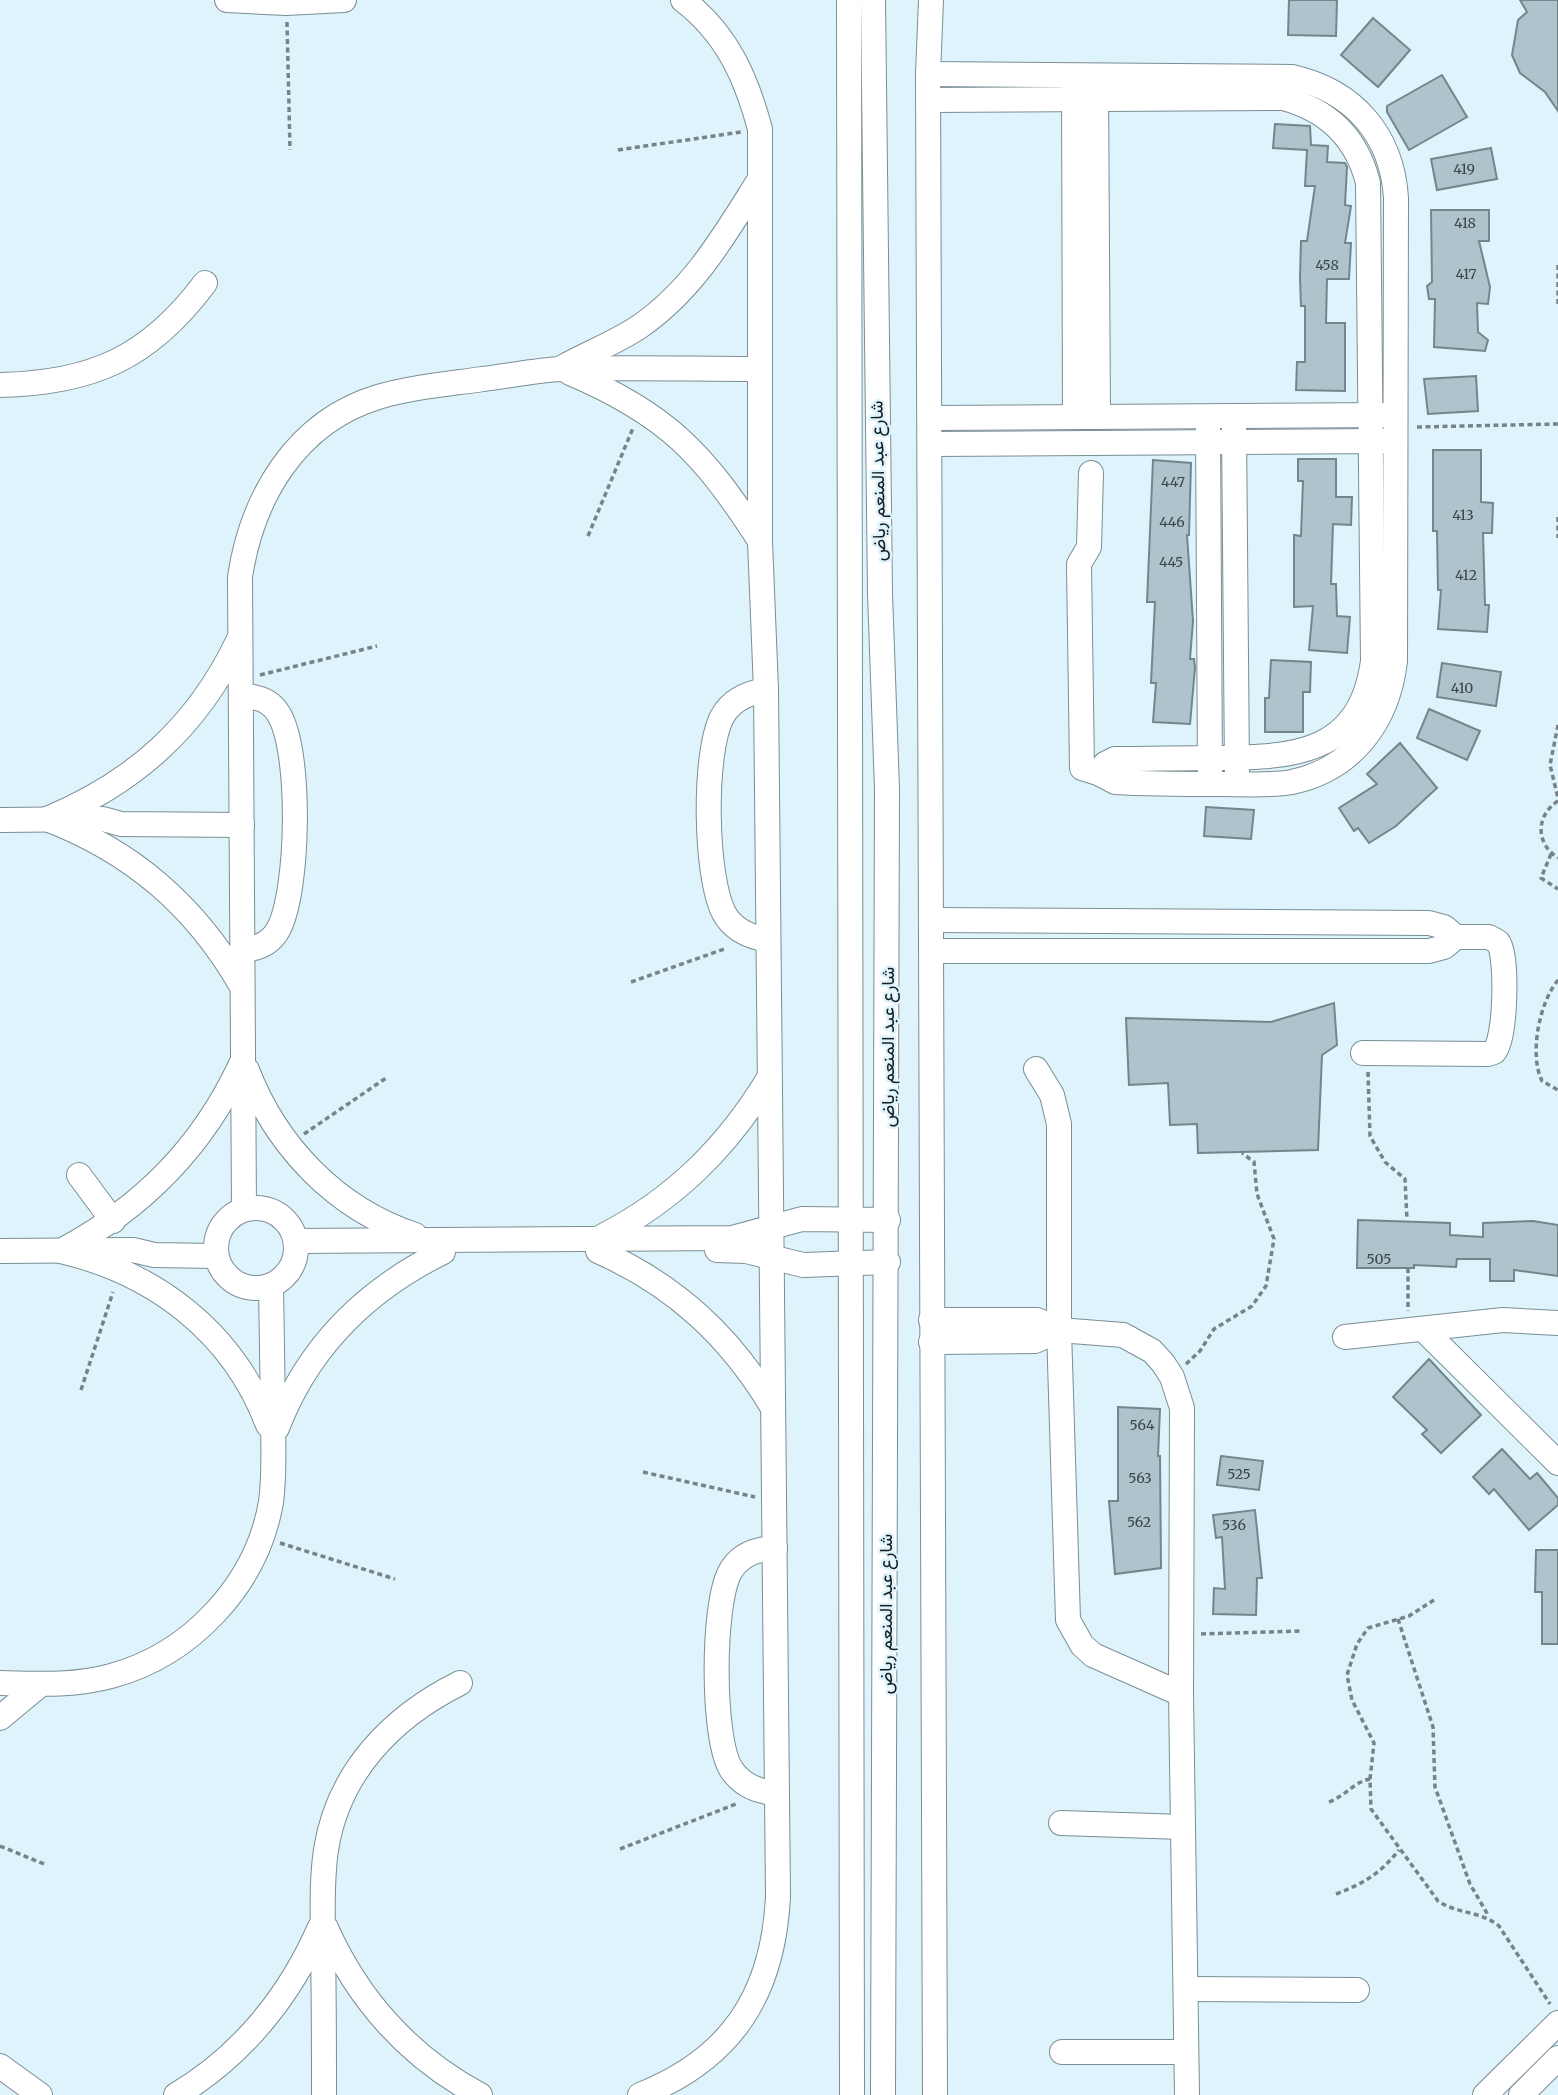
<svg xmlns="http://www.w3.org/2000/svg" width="1558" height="2095" viewBox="0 0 1558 2095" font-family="Merriweather,Vazirmatn,serif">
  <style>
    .building { fill: #aec3cb; stroke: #73868e; stroke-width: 2 }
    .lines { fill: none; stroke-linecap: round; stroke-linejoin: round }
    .minor-casing { stroke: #7a8e95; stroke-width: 26 }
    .path { stroke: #76848a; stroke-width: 3.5; stroke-dasharray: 5 3.5; stroke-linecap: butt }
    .minor { stroke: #fff; stroke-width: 24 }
    .labels { text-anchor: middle; stroke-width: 5; stroke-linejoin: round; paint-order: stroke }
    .number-label { font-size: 14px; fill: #3a464a }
    .street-label { font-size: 18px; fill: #141c1f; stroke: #def3fb }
  </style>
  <rect width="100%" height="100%" fill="#def3fb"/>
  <g class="building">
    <polygon points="1289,0 1337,0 1336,36 1288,35"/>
    <polygon points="1520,0 1558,0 1558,111 1545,92 1520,73 1512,55 1518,20 1527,12"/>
    <polygon points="1373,18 1410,50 1378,87 1341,55"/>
    <polygon points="1442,75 1467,117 1409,150 1387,112 1387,106"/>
    <polygon points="1275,124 1310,126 1311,145 1328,146 1327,162 1345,163 1347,167 1345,205 1351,206 1345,243 1351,243 1349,279 1327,279 1326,323 1345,323 1345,391 1296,390 1297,362 1305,362 1305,306 1301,306 1300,278 1301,241 1307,241 1315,186 1305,186 1307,150 1273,148"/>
    <polygon points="1491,148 1497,179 1437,190 1431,159"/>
    <polygon points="1431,210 1489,210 1489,241 1479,241 1490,287 1488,304 1477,303 1478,332 1488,340 1485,351 1434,347 1435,299 1429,299 1427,286 1432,282"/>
    <polygon points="1476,376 1478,411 1428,414 1424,379"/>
    <polygon points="1433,450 1481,450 1481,502 1493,503 1492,533 1483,533 1485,605 1489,605 1487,632 1438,629 1441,590 1438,590 1437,531 1433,531"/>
    <polygon points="1298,459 1336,459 1336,497 1352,497 1351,525 1333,524 1331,584 1336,584 1337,616 1350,617 1347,653 1309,650 1313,606 1294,607 1294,535 1301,536 1303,481 1298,481"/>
    <polygon points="1153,460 1191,463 1189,535 1187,535 1193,621 1190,659 1194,659 1195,668 1190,724 1153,722 1156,683 1151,683 1155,602 1147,602"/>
    <polygon points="1271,660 1311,662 1310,692 1303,692 1303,732 1265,732 1265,698 1269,698"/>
    <polygon points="1442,663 1501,672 1496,706 1437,697"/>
    <polygon points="1429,709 1480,731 1467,760 1417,738"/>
    <polygon points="1400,743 1437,788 1396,826 1369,843 1358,828 1354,831 1339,808 1377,784 1367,774"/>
    <polygon points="1206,807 1254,810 1251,839 1204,836"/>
    <polygon points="1334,1003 1337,1045 1322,1055 1318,1150 1198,1153 1197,1124 1170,1125 1168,1083 1129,1085 1126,1018 1271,1022"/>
    <polygon points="1358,1220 1450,1223 1450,1235 1483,1237 1483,1223 1533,1221 1558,1225 1558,1276 1514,1270 1514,1281 1490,1281 1490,1259 1457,1259 1456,1267 1414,1265 1414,1268 1357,1268"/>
    <polygon points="1429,1359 1481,1415 1441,1453 1422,1434 1427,1430 1393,1397"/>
    <polygon points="1118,1407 1160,1409 1158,1456 1160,1456 1161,1568 1115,1574 1109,1501 1118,1501"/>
    <polygon points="1502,1449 1530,1479 1537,1473 1558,1498 1558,1505 1529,1530 1494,1489 1489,1494 1473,1477"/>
    <polygon points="1221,1456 1263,1461 1259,1490 1217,1485"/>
    <polygon points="1255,1510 1262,1578 1257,1578 1256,1615 1213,1614 1214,1588 1225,1589 1222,1537 1216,1538 1213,1515"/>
    <polygon points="1536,1550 1558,1550 1558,1644 1542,1644 1542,1592 1535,1592"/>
  </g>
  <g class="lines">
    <g class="minor-casing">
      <g id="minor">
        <polyline points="227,0 286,3 344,0"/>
        <polyline points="849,0 852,2095"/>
        <polyline points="873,0 880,594 887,789 883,2095"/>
        <polyline points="931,0 928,74 935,2095"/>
        <path d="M928 74 1292 77C1354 91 1392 135 1396 198L1395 661C1388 721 1353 769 1292 782 1270 786 1245 784 1222 784 1187 784 1151 784 1115 782L1098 773 1082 768 1079 564 1089 547 1091 473"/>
        <polyline points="1074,82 1075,417"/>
        <polyline points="1096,82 1098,417"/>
        <path d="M929 100 1283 98C1328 110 1357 138 1368 183L1373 661C1360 755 1294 757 1216 758 1182 758 1149 759 1115 759L1105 764 1098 773"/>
        <path d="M563 367C588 353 615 343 639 327 693 290 724 236 758 182"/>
        <path d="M570 373C667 414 704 454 760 541"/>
        <path d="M0 385C92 383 149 358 205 283"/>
        <polyline points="931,418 1388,415"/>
        <polyline points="1208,427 1210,773"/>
        <polyline points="1234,427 1237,773"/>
        <polyline points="931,444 1386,441"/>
        <path d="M766 690C747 693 731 700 722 717 703 754 705 877 724 913 733 930 750 937 768 940"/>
        <path d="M241 696C256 696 270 700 278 713 302 749 299 893 278 930 270 944 257 949 242 950"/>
        <path d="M47 819C134 783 197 727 238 641"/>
        <path d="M47 819C133 852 195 906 241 985"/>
        <polyline points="0,820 103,819 121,824 242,825"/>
        <path d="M931 920 1429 923 1444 927 1456 937H1489L1498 942C1508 955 1506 1040 1494 1052L1488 1054 1363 1053"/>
        <polyline points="931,951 1429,951 1444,947 1456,937"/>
        <polyline points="1036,1069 1052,1095 1059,1124 1059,1330 1068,1620 1082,1645 1093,1655 1181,1694"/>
        <path d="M247 1070C276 1146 336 1209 415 1235"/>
        <polyline points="79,1175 113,1221"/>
        <circle cx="256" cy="1248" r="40"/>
        <path d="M244 1209 240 577C252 497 296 422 378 397 412 387 448 384 483 379 509 376 536 370 562 369 627 367 694 369 759 369"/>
        <path d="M603 1236C675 1199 727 1147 769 1078"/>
        <polyline points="296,1241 732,1238 802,1219 888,1220"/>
        <polyline points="717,1250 746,1251 803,1265 888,1262"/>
        <polyline points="0,1251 133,1250 154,1255 216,1256"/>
        <path d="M61 1251C155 1273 233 1332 268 1425"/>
        <path d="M61 1251C142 1208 202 1148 241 1064"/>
        <path d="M598 1251C675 1285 730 1336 773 1408"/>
        <polyline points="931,1320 1037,1320 1059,1330 1123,1335 1152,1351 1163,1363 1172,1377 1182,1408 1181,1694 1187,2095"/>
        <polyline points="1423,1329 1558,1463"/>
        <polyline points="1345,1337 1503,1320 1558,1323"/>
        <polyline points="931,1342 1035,1341 1059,1330"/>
        <path d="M277 1428C308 1347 366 1290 443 1252"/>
        <path d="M775 1548C756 1549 739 1555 730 1572 712 1605 712 1739 731 1769 742 1786 758 1792 777 1793"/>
        <path d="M0 1683C37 1684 75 1686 111 1676 190 1655 257 1585 271 1502 275 1473 273 1443 273 1413 272 1370 272 1328 271 1286"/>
        <polyline points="0,1718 41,1684"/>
        <polyline points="1061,1823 1183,1827"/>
        <path d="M326 1928C358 2000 410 2058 480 2095"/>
        <polyline points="1186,1989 1357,1990"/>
        <polyline points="1062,2052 1186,2052"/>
        <polyline points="0,2066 40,2095"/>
        <path d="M176 2095C241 2057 290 1996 320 1927"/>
        <path d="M324 2095C324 2047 324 1999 323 1951 323 1918 321 1883 326 1850 338 1772 392 1717 460 1683"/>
        <path d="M640 2095C731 2059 773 1995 778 1897L766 690 760 541V129C746 77 727 34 683 0"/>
        <polyline points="1485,2095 1558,2023"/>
        <polyline points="1521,2095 1558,2058"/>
      </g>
    </g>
    <g class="path">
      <polyline points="287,22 290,150"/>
      <polyline points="618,150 741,132"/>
      <polyline points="1558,265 1558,306"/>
      <polyline points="1417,427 1558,424"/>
      <polyline points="1558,517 1558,538"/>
      <polyline points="588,536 633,428"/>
      <polyline points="260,675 377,646"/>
      <polyline points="1558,725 1550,765 1558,798"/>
      <path d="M1558 801C1535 816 1536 844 1558 858"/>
      <polyline points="1551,854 1541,878 1558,889"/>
      <path d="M1558 980C1539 1003 1529 1055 1542 1081L1558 1090"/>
      <polyline points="631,982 727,948"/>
      <polyline points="1368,1072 1370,1136 1385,1162 1405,1179 1407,1220"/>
      <polyline points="304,1134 386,1078"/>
      <polyline points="1408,1268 1408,1311"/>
      <polyline points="1186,1364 1200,1351 1214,1329 1252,1306 1266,1286 1274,1239 1257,1194 1254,1162 1242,1153"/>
      <polyline points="81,1390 113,1292"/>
      <polyline points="643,1472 755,1497"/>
      <polyline points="280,1543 395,1579"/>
      <path d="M1434 1600 1409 1616 1368 1628 1357 1644 1347 1675 1352 1700 1374 1743 1370 1779 1371 1809 1438 1901C1457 1914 1481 1911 1499 1926L1550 2004"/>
      <polyline points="1398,1619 1433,1727 1435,1787 1470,1884 1488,1915"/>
      <polyline points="1201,1634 1303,1631"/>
      <path d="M1329 1802C1345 1796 1354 1782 1370 1779"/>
      <polyline points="0,1846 44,1864"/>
      <polyline points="620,1849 736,1804"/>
      <path d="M1336 1894C1363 1884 1381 1873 1399 1850"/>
    </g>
    <use href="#minor" class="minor"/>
  </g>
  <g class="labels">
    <g class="number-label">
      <text x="1464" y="174">419</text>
      <text x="1465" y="228">418</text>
      <text x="1327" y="270">458</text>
      <text x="1466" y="279">417</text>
      <text x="1173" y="487">447</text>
      <text x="1463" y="520">413</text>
      <text x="1172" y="527">446</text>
      <text x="1171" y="567">445</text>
      <text x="1466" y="580">412</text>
      <text x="1462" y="693">410</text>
      <text x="1379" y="1264">505</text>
      <text x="1142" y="1430">564</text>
      <text x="1239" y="1479">525</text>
      <text x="1140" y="1483">563</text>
      <text x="1139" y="1527">562</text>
      <text x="1234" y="1530">536</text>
    </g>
    <g class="street-label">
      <text transform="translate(878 481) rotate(-91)" y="6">شارع عبد المنعم رياض</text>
      <text transform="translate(888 1047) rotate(-90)" y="6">شارع عبد المنعم رياض</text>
      <text transform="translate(886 1614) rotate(-90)" y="6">شارع عبد المنعم رياض</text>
    </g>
  </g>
</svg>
